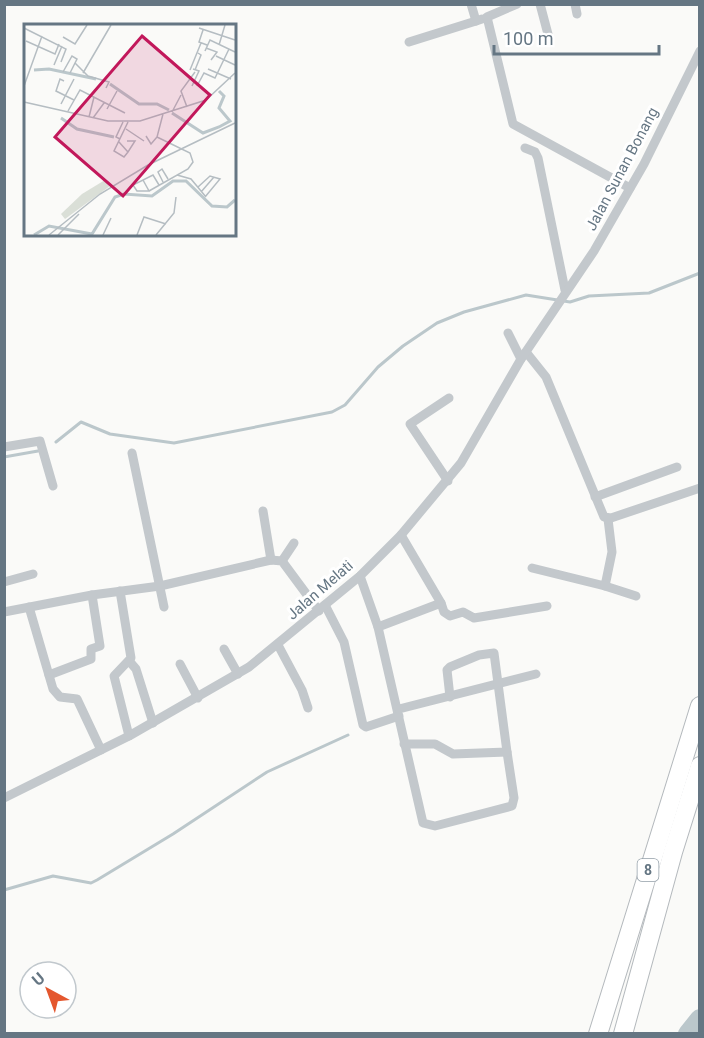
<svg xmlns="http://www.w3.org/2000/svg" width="704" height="1038" viewBox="0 0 704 1038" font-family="Roboto,sans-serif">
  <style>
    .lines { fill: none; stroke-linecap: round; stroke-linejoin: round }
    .stream { stroke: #bbc7cb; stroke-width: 3 }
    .river { stroke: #bbc7cb; stroke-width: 20 }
    .motorway-casing { stroke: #b4b9bd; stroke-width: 20 }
    .minor { stroke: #c3c8cc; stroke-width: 9 }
    .motorway { stroke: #fff; stroke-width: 18 }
    .labels { text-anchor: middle; stroke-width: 6; stroke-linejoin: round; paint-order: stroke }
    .shield { fill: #fff; stroke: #939fa8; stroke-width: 1.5 }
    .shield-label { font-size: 14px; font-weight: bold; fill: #657683 }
    .street-label { font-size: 15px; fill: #657683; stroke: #fff }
    .inset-river { fill: none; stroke: #bbc7cb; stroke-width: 3 }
    .inset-road { fill: none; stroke: #b5bdc2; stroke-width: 1.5 }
    .view { fill: #c2185b; fill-opacity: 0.15; stroke: #c2185b; stroke-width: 3 }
    .inset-edge { fill: none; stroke: #657683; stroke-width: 3 }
  </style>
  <rect width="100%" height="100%" fill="#fafaf8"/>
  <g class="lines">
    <g class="stream">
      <polyline points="56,442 81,422 110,434 174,443 332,412 345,405 378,367 403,346 437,323 464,312 526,295 570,302 589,296 649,293 700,273"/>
      <polyline points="4,457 38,451"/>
      <polyline points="4,890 53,876 91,883 97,880 173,834 267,772 348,735"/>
    </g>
    <polyline class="river" points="688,1034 700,1019"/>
    <g class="motorway-casing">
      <g id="motorway">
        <polyline points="598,1034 700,706"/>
        <polyline points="623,1034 673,852 700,766"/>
      </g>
    </g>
    <g class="minor">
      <polyline points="471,4 476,21 482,19"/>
      <polyline points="517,4 487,17 513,124 630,188"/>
      <polyline points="540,4 549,38"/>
      <polyline points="575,4 577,14"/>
      <polyline points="409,42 476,21"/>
      <polyline points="525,148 535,152 538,158 565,290"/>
      <polyline points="508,333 521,359"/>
      <polyline points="526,352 546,377 604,517 611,518 700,488"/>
      <polyline points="4,447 40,441 53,486"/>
      <polyline points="132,453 164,607"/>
      <polyline points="448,481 410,424 449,398"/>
      <polyline points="595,497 677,467"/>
      <polyline points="263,511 271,560"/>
      <polyline points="401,535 441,603"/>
      <polyline points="282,561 294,543"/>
      <polyline points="532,568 605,586 612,552 608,519"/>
      <polyline points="360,576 378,627 423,823 435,826 512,806 514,798 507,752"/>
      <polyline points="4,582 33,574"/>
      <polyline points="605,586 636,596"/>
      <polyline points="120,591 131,658 114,676 129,736"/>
      <polyline points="325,605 344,642 363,725 366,727 399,716"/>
      <polyline points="29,607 53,689 60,697 77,699 101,750"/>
      <polyline points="4,612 92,595 160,586 271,560 282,561 319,611"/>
      <polyline points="378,627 441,603 444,612 450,616 463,612 474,618 547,606"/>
      <polyline points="278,645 302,690 308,708"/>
      <polyline points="224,649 238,674"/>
      <polyline points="130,662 136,669 153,723"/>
      <polyline points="180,664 198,698"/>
      <polyline points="49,675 91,659 91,649 100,646 92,595"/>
      <polyline points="399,709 536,674"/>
      <polyline points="404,744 435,744 453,754 507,752 494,653 479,655 450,667 447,670 450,697"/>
      <polyline points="4,798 129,736 249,667 360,576 401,535 461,463 521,359 594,251 644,164 700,51"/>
    </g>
    <use href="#motorway" class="motorway"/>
  </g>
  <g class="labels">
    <rect class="shield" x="637.5" y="859" width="21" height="22" rx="4.5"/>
    <g class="shield-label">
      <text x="648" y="875">8</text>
    </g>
    <g class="street-label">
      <text transform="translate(622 169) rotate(-62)" y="5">Jalan Sunan Bonang</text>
      <text transform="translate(320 590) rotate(-41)" y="5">Jalan Melati</text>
    </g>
  </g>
  <g transform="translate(24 24)">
    <rect width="212" height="212" fill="#fafaf8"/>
    <path d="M81 156 86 162 41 195 37 190 58 170Z" fill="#dadfd7"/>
    <path class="inset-river" d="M10 46 25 45 72 55M86 60 115 80H133L145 86M148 89 179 109 195 103 206 97 195 84 200 72 195 67M37 94 53 105 90 113M10 211 25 202 68 210 91 173 100 170 128 172 149 157H162L188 182 203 183 211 176"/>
    <path class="inset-road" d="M0 4 42 25 37 38M175 4 211 16M179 6 175 18 183 21M39 13 51 20 63 1M2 17 31 30 35 20M195 21 201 1M182 24 193 28 187 36M181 27 186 16 211 28M192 32 211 41M51 39 64 52 85 58 82 64M30 41 38 22M184 45 207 55M166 46 177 19M171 46 177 31 174 29M39 48 48 32 53 35 46 49M59 49 87 1M40 57 36 55 32 67 50 76M0 62 18 12M168 62 175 47 169 45M173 62 180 49 191 54 205 25M0 78 84 97H116L182 76 211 49M37 80 50 55M163 83 157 67 171 48M83 85 93 67M44 87 56 66 101 89M148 88 157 71M65 93 70 73M69 94 80 79M102 105 120 117M122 112 127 120 133 113M96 115 92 113 99 98M95 118 104 128 111 117H103M104 128 100 133 90 127 104 98M153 151 167 155 182 173M119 156 125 167H113L109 161 129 151 135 161M139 158 134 148 138 145 144 155M174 163 186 152 196 155 181 173M125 167 164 145 169 138 166 129 133 113 139 90M177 168 190 153M25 211 76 170 124 141 211 99M34 211 55 190M79 211 87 194M113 211 120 193 142 200M132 211 150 189 152 173"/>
    <path class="view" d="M118 12 186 71 99 172 31 113Z"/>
    <rect width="212" height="212" class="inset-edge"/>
  </g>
  <rect width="704" height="1038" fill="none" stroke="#657683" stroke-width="12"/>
  <g transform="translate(48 990) rotate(319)"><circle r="28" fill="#ffffff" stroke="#c1c8cd" stroke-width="1.5"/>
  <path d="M0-4.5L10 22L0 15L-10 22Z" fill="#e4572e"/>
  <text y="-9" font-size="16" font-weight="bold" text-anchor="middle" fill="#657683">U</text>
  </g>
  <path d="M494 45v9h165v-9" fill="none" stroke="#657683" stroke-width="3"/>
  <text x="503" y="45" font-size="18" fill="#657683" stroke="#ffffff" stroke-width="4.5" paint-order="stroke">100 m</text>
</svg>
